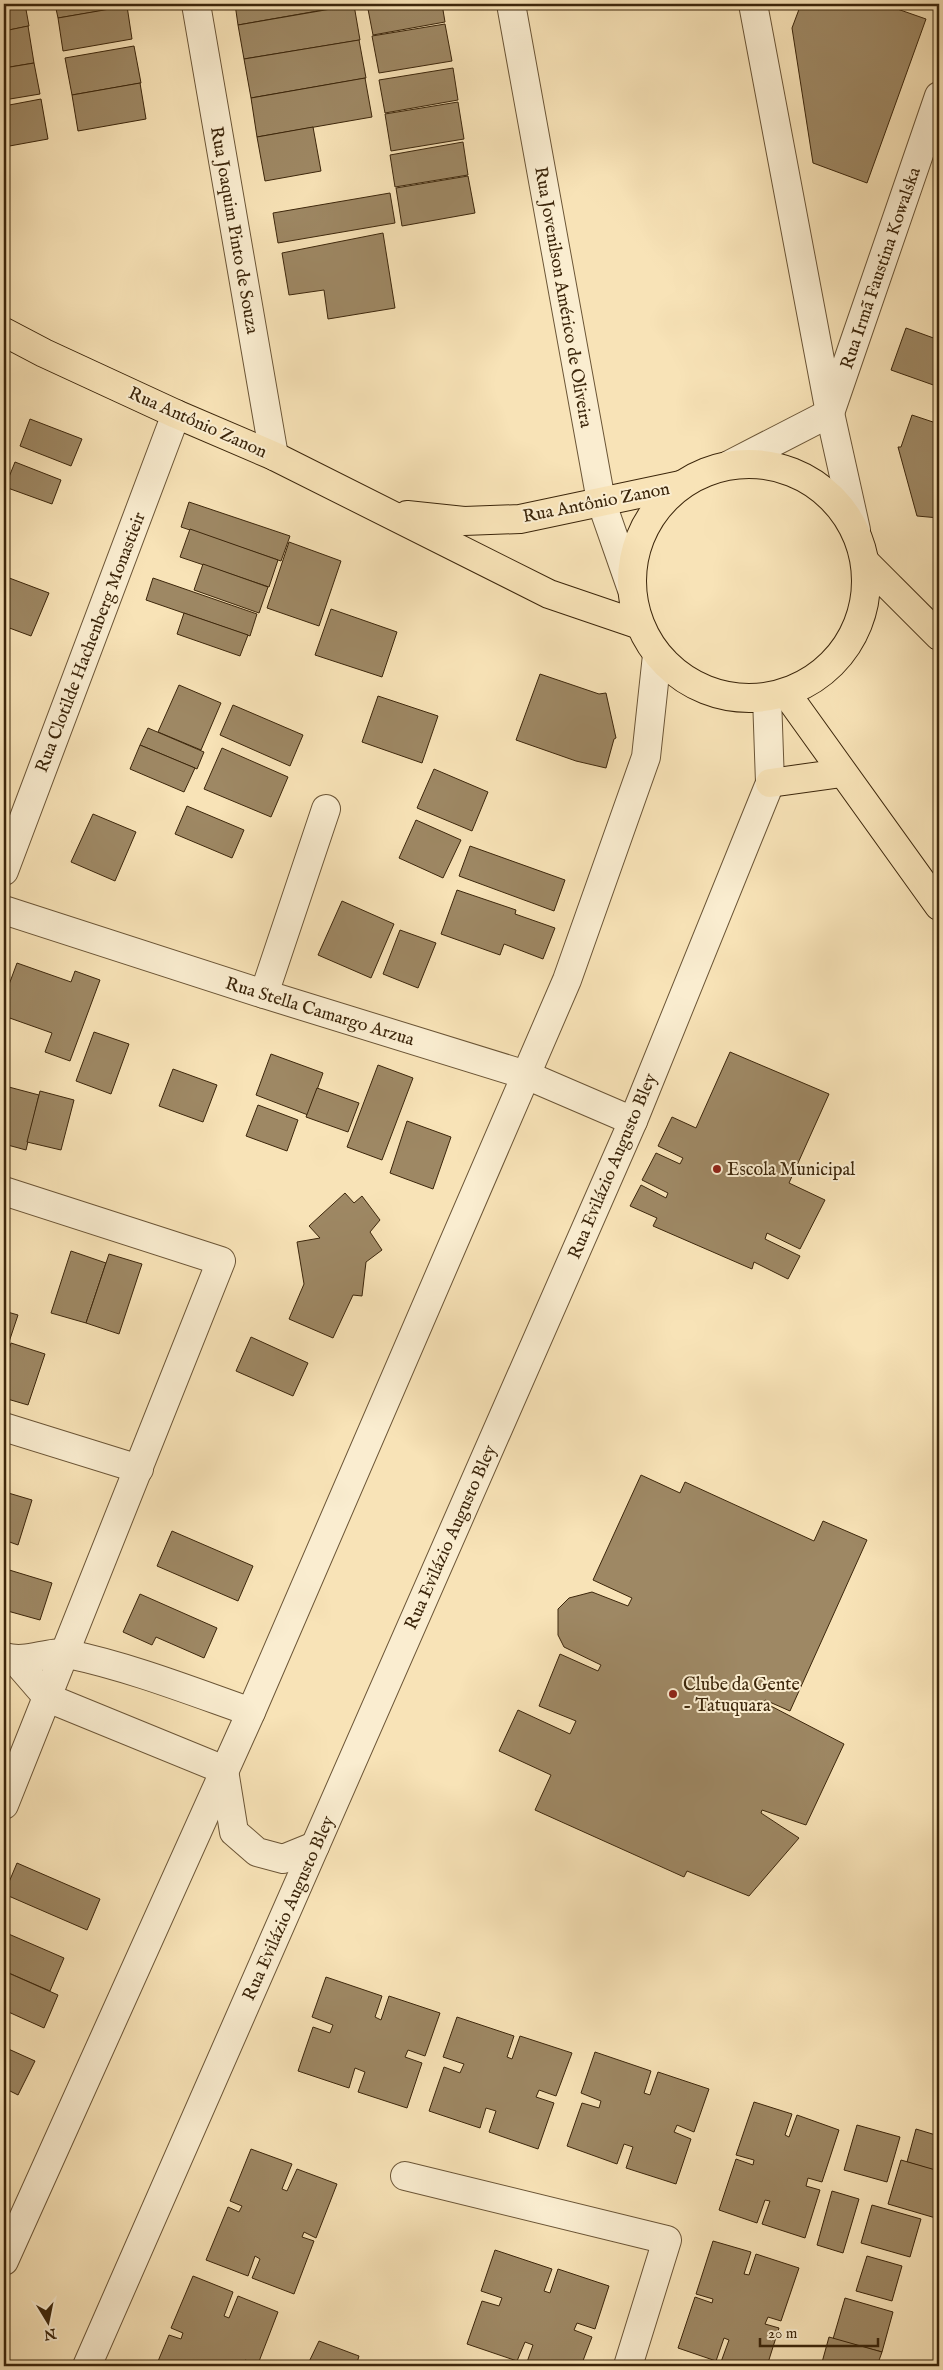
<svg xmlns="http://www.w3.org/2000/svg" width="943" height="2370" viewBox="0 0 943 2370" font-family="'IM FELL English',serif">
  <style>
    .building { fill: #9e8864; stroke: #3c260b }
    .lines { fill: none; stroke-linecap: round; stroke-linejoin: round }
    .minor-casing { stroke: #6b5536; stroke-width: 30 }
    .major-casing { stroke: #3c260b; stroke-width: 30 }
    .minor { stroke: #faedd0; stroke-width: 28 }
    .major { stroke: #f8e3b7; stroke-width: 28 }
    .poi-dot { fill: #8f2418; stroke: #faedd0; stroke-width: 2 }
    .labels { text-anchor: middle; stroke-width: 4; stroke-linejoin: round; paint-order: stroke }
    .street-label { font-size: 18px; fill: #3c260b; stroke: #faedd0 }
    .poi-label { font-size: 18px; fill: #3c260b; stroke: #faedd0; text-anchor: start }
  </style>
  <rect width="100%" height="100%" fill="#f8e3b7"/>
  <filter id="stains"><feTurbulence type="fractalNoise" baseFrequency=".004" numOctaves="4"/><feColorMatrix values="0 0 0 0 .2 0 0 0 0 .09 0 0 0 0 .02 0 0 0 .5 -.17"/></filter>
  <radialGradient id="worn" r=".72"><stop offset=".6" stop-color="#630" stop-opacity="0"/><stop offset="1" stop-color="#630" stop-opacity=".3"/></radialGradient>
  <g class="building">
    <polygon points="4,4 25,4 29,26 4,31"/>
    <polygon points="55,4 124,4 124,7 58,18"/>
    <polygon points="235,4 357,4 238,25"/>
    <polygon points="367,4 442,4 445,22 373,35"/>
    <polygon points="801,4 883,4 926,19 867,183 813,163 792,28"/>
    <polygon points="354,5 360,40 244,59 238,25"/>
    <polygon points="127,6 132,39 63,51 58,18"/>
    <polygon points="445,24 452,61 379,73 372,36"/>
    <polygon points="28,26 34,63 4,68 4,31"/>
    <polygon points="359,40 366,78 251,98 244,59"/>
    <polygon points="134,46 141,83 72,95 65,58"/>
    <polygon points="34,63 40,94 4,100 4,68"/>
    <polygon points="453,68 458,100 385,113 379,80"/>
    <polygon points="365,78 372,117 257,137 251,98"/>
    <polygon points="140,83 146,119 78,131 72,95"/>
    <polygon points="41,99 48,139 4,147 4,106"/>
    <polygon points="458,102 464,139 391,151 385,114"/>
    <polygon points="313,127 321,171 265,181 257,137"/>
    <polygon points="463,142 468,175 395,187 390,155"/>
    <polygon points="468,176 475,213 402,226 396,188"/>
    <polygon points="390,193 395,223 278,243 273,213"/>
    <polygon points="383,233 395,308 328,319 324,290 289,295 282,253"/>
    <polygon points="906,328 939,340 939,387 891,370"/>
    <polygon points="912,415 939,424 939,518 917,516 898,447 901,447"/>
    <polygon points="30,419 82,439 71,466 20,446"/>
    <polygon points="15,462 61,480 52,504 5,487"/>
    <polygon points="189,502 290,536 281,561 181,527"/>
    <polygon points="190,529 278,560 269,587 180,557"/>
    <polygon points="289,542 341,561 319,626 267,608"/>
    <polygon points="203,564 268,587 259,613 194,590"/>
    <polygon points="4,576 49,593 31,636 4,626"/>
    <polygon points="153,578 257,614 250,636 146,600"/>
    <polygon points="331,609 397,632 382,677 315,655"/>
    <polygon points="184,613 248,635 240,656 177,634"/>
    <polygon points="540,674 599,694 606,693 616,738 614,739 606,768 576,761 516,740"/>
    <polygon points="179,685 221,703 201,750 158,732"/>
    <polygon points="378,696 438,716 422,763 362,742"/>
    <polygon points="233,705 303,735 290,766 220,735"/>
    <polygon points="148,728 204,752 197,769 140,745"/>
    <polygon points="140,745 195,768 184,792 130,769"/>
    <polygon points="222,748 288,777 271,817 204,789"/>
    <polygon points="434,769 488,792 472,831 417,808"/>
    <polygon points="187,806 244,830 232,858 175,834"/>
    <polygon points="93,814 136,832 115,881 71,862"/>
    <polygon points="416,820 461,840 443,878 399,858"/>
    <polygon points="470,846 565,880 554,911 459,876"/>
    <polygon points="457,890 516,910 515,914 555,928 543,959 504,944 500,955 441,934"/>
    <polygon points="342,901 394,924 371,978 318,955"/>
    <polygon points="400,930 436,943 418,988 383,974"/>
    <polygon points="17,963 71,982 75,971 100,980 70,1061 45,1052 52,1033 4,1016 4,998"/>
    <polygon points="94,1032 129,1044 111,1094 76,1081"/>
    <polygon points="730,1052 829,1094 789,1183 825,1200 800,1249 767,1233 765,1239 800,1256 788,1279 754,1262 752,1269 653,1226 657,1218 630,1206 641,1185 666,1198 668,1193 642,1180 656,1153 680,1164 683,1158 658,1146 672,1117 696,1128"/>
    <polygon points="271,1054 323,1073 308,1115 256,1095"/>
    <polygon points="378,1065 413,1078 382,1160 347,1147"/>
    <polygon points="173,1069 217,1085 203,1122 159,1106"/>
    <polygon points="5,1086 39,1095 26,1150 4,1144"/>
    <polygon points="317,1088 359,1103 348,1132 306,1117"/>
    <polygon points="40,1091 74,1100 61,1150 27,1142"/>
    <polygon points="258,1105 298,1120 287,1151 246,1136"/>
    <polygon points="407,1121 451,1137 433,1189 390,1173"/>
    <polygon points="345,1193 354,1203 362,1196 380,1220 370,1232 382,1250 366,1262 362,1296 353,1295 333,1338 289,1319 304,1284 297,1242 320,1238 309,1226"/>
    <polygon points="71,1251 106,1263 86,1323 51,1313"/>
    <polygon points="109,1254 142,1264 119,1334 86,1323"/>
    <polygon points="4,1311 18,1315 4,1357"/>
    <polygon points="251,1337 308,1363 293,1396 236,1371"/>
    <polygon points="11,1343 45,1354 28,1405 4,1398 4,1367"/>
    <polygon points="641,1475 680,1493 685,1482 814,1541 823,1521 867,1540 790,1711 765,1700 765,1703 844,1744 806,1825 762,1810 761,1813 799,1838 749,1896 687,1871 684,1877 535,1810 551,1775 499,1751 518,1710 570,1734 576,1721 539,1706 560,1654 598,1671 601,1665 564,1647 558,1635 558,1609 569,1598 592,1592 628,1606 632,1598 593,1580"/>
    <polygon points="5,1492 32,1500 18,1545 4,1540"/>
    <polygon points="172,1531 253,1566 238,1601 157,1566"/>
    <polygon points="6,1569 52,1583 40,1620 4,1610 4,1577"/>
    <polygon points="140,1594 217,1628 204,1658 156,1637 152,1645 123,1632"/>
    <polygon points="17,1863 100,1899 87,1930 4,1894"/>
    <polygon points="4,1932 64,1958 50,1991 4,1971"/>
    <polygon points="4,1971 58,1995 44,2028 4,2010"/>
    <polygon points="326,1977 382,1996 375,2017 381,2020 389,1996 440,2013 425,2056 408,2050 405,2057 422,2063 407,2108 358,2092 365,2072 355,2068 349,2088 298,2071 313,2027 330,2033 333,2025 312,2017"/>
    <polygon points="457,2017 514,2036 507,2057 512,2059 520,2036 572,2053 556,2096 539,2090 536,2097 554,2103 538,2149 489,2132 496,2111 486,2108 480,2128 429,2111 444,2067 460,2073 464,2064 443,2057"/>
    <polygon points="4,2047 35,2061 18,2095 4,2088"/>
    <polygon points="595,2052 651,2071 644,2093 650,2095 658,2072 709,2089 694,2132 677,2125 674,2132 691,2139 676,2184 626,2168 633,2147 624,2144 617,2164 567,2146 582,2103 599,2108 601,2101 581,2093"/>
    <polygon points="754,2102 792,2114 785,2135 789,2137 797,2115 839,2130 822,2182 808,2178 806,2186 820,2190 805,2238 762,2224 770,2201 765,2200 757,2223 719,2210 736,2159 753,2165 754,2160 736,2155"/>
    <polygon points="857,2125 900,2137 887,2182 844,2170"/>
    <polygon points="916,2129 939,2136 937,2171 907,2162"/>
    <polygon points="251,2149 292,2164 282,2189 287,2191 297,2169 337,2184 316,2238 304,2232 302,2237 314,2241 294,2294 252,2278 260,2259 255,2256 248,2276 206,2260 228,2207 239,2212 242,2206 230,2201"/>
    <polygon points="901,2160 939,2171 939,2219 888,2204"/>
    <polygon points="832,2191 859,2199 843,2253 817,2245"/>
    <polygon points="872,2205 921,2219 910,2257 861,2243"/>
    <polygon points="713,2241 751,2252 744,2274 749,2275 756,2254 799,2268 781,2321 768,2317 765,2324 779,2328 767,2366 733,2366 721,2362 729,2340 724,2338 716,2361 678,2348 695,2297 712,2303 713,2299 696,2294"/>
    <polygon points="495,2250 552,2269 544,2291 550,2293 558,2269 609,2286 595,2329 577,2323 574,2330 592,2337 581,2366 526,2365 533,2345 525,2342 517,2361 467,2344 482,2301 499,2306 502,2298 481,2291"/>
    <polygon points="867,2256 902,2266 892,2301 856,2291"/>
    <polygon points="193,2276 233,2292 224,2316 229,2318 238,2296 278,2312 258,2364 245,2360 243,2364 249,2366 156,2366 169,2335 181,2339 183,2333 171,2328"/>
    <polygon points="845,2298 893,2312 882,2352 833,2339"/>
    <polygon points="829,2337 882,2352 877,2366 821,2366"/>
    <polygon points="319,2341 359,2356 356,2366 307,2366"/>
  </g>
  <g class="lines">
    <g class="minor-casing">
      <g id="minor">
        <polyline points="196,4 274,456"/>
        <polyline points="511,4 601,501 631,587"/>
        <polyline points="753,4 830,413 856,530"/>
        <polyline points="729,465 830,413 939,96"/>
        <polyline points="4,871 176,414"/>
        <polyline points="4,910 264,994 526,1075 633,1121"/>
        <polyline points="264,994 326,809"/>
        <polyline points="4,1191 221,1261 4,1805"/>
        <polyline points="4,1427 139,1469"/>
        <path d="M4 1657C28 1664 48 1650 68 1654 130 1667 191 1691 251 1712"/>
        <polyline points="16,1661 48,1698 224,1770 234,1832 257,1852 283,1859 315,1846"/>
        <polyline points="405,2176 667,2240 628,2366"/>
        <polyline points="4,2261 251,1712 567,980 646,757 657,655"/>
        <polyline points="87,2366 633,1121 770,783 767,697"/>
      </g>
    </g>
    <g class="major-casing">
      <g id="major">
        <polyline points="4,332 44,353 176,414 274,456 549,594 640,625"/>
        <circle cx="749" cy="581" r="117"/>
        <polyline points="407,515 464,521 520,519 681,485"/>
        <polyline points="866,563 939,636"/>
        <polyline points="786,693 939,906"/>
        <polyline points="770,783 842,773"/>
      </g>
    </g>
    <use href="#minor" class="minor"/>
    <use href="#major" class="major"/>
  </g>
  <g class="poi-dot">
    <circle cx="717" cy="1169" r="5"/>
    <circle cx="673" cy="1694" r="5"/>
  </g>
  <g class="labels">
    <g class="street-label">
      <text transform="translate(235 230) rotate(80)" y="6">Rua Joaquim Pinto de Souza</text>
      <text transform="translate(880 268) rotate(-71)" y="6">Rua Irmã Faustina Kowalska</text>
      <text transform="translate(564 297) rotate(80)" y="6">Rua Jovenilson Américo de Oliveira</text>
      <text transform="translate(198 422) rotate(24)" y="6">Rua Antônio Zanon</text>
      <text transform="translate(596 502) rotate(-11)" y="6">Rua Antônio Zanon</text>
      <text transform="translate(90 642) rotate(-69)" y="6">Rua Clotilde Hachenberg Monastieir</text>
      <text transform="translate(320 1011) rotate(17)" y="6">Rua Stella Camargo Arzua</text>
      <text transform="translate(612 1166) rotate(-67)" y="6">Rua Evilázio Augusto Bley</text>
      <text transform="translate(450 1537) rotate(-66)" y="6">Rua Evilázio Augusto Bley</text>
      <text transform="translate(288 1908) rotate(-66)" y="6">Rua Evilázio Augusto Bley</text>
    </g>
    <g class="poi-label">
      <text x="727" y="1175">Escola Municipal</text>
      <text x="683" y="1690">Clube da Gente<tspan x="683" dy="21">- Tatuquara</tspan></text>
    </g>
  </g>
  <rect width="943" height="2370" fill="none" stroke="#f8e3b7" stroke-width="20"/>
  <rect x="5" y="5" width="933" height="2360" fill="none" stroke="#3c260b" stroke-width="2.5"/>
  <rect x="10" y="10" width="923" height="2350" fill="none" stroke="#3c260b"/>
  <g transform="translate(48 2322) rotate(170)" stroke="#faedd0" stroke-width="4" paint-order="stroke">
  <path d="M0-4L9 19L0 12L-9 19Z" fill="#3c260b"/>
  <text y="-8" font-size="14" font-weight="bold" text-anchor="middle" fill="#3c260b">N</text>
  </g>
  <path d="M760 2338v8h118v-8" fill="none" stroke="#3c260b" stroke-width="2.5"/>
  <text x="768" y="2338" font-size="15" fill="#3c260b" stroke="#faedd0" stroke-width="4" paint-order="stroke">20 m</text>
  <rect width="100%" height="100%" filter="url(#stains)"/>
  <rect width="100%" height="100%" fill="url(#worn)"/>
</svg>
